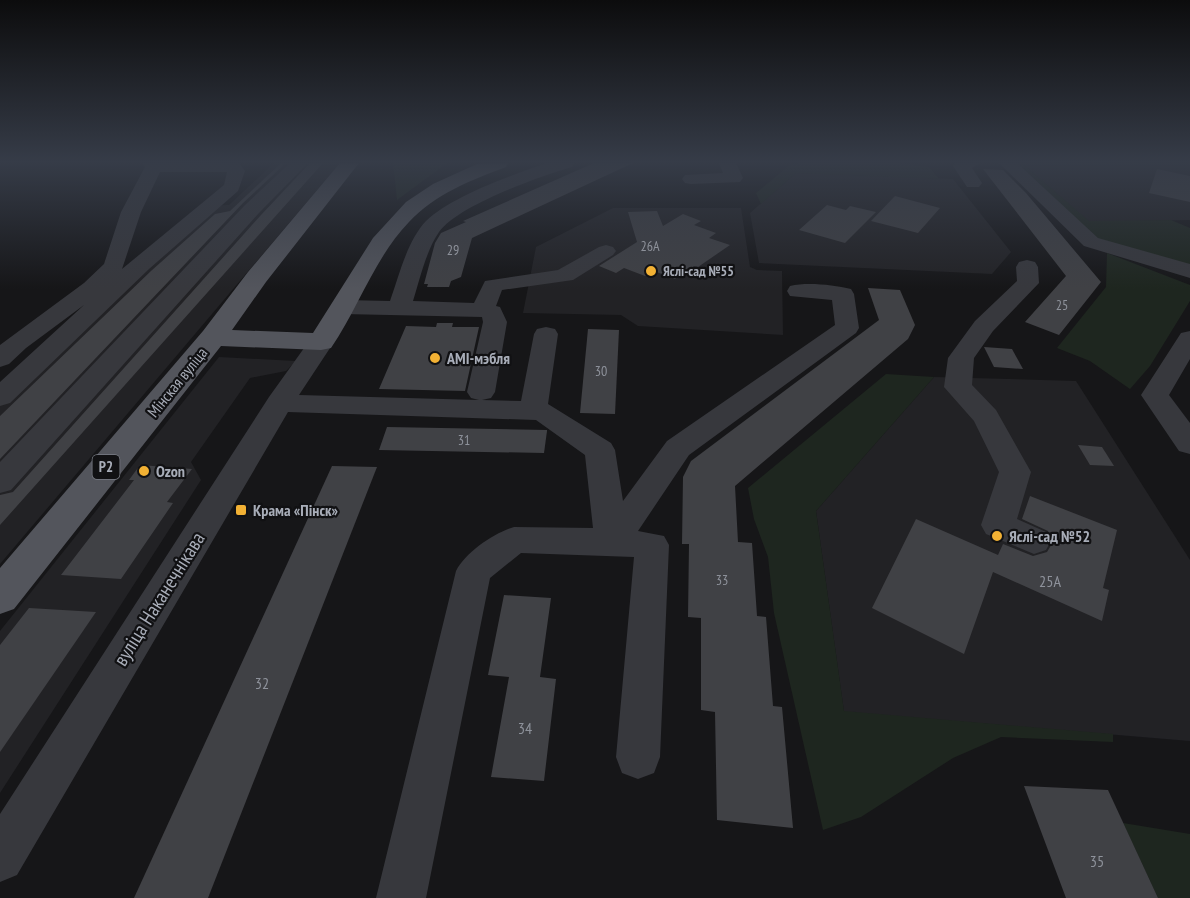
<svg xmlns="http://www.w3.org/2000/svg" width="1190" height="898" viewBox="0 0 1190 898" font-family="'PT Sans Narrow',sans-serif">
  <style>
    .built { fill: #222225 }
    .green { fill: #1e261f }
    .building { fill: #404145 }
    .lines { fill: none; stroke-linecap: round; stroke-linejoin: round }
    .minor { fill: #37383d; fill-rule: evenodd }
    .major { fill: #53555c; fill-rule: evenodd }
    .poi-dot { fill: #f2b134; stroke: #111113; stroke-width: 2 }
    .labels { text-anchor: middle; stroke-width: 4.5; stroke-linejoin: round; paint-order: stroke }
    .number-label { font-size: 14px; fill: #8e929b }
    .far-poi-label { font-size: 14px; font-weight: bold; fill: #a8adb8; stroke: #111113; text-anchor: start }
    .shield { fill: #111113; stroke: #7b7e86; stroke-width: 1.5 }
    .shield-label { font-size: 15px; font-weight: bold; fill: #a8adb8 }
    .poi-label { font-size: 16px; font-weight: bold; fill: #a8adb8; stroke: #111113; text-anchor: start }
    .street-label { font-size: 16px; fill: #a8adb8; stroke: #111113 }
    .near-number-label { font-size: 16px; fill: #8e929b }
    .near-street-label { font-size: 20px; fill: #a8adb8; stroke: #111113 }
  </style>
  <rect width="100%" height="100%" fill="#161618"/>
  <g class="built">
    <polygon points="274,163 340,163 0,564 0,388 201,206 229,205"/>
    <polygon points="1022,163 1190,163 1190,220 1089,222"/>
    <polygon points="796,173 953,179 1011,252 992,274 759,263 750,213"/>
    <polygon points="613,208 741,208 750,267 757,270 782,271 783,335 638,326 621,315 523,313 536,247"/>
    <polygon points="219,357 296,361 286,371 250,378 191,462 201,480 0,793 0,631"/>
    <polygon points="934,377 1076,381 1190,560 1190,741 844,712 816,511"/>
  </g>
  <g class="green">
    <polygon points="393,163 447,163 397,200"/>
    <polygon points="801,163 898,163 929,167 939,179 796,173 761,204 756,193 790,165"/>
    <polygon points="1011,163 1022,163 1089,221 1171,220 1190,228 1190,267 1094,239"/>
    <polygon points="1107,253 1190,285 1190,301 1150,366 1130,389 1090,361 1057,348 1106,287"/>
    <polygon points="886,374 934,377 816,511 844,711 1113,734 1113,742 1001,737 953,758 861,817 823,830 774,613 768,557 754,519 748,488"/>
    <polygon points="1123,823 1190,834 1190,898 1158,898"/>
  </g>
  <g class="building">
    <polygon points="281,163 286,163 243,203 0,459 0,416 151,271 215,214 230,211"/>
    <polygon points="310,163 323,163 0,525 0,495 13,492 261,215"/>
    <polygon points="594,163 633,163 472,238 461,277 451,281 449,287 427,287 428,284 424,284 435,243 441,233 466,222 463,221"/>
    <polygon points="983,169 1003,170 1026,193 1101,282 1059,335 1025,322 1066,276"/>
    <polygon points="1157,169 1190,176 1190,202 1149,193"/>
    <polygon points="895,196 940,208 918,233 871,221"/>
    <polygon points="827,205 846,210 850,206 876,212 845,243 799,230"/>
    <polygon points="657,211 663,226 683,214 701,221 694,225 716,233 709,238 730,245 698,267 694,266 675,279 654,271 645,276 624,268 616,273 599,266 637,242 628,212"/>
    <polygon points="868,288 900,290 915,325 908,339 735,486 738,542 752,543 757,616 766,617 773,706 782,707 793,828 717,820 715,712 701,710 701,618 688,617 689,544 682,544 683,477 691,461 879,320"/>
    <polygon points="437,323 453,323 452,327 479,327 465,391 379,389 406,326 436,327"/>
    <polygon points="588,329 619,330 615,414 580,413"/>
    <polygon points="984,347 1012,349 1023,369 994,367"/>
    <polygon points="387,427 547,430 547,431 544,453 379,450"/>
    <polygon points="1078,445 1102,447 1114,466 1090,465"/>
    <polygon points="140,465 192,469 167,502 173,503 121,579 61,575 134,480 129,480"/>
    <polygon points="332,466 377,467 208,898 134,898"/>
    <polygon points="1030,496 1117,530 1103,588 1109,590 1102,621 993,572 964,654 872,608 916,519 998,555 1003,544 1033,556 1047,552 1053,542 1048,531 1022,519"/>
    <polygon points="504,595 551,598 540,677 556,679 544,781 491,777 509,677 488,675"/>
    <polygon points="29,608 96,612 0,752 0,645"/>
    <polygon points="1024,786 1108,790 1158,898 1066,898"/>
  </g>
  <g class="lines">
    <g class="minor">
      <path d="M143 163H239L245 171 238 191 149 269 10 403 0 406V382L84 305 26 348 9 364 0 367V345L84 283 104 264 121 212 145 167ZM160 172H227L224 185 122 269 141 212Z"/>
      <polygon points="290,163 308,163 259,213 11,490 0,493 0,462 245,205"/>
      <path d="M547 163H574L572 167C541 176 458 205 439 232 426 251 420 279 413 301L474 303 485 281 558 270 599 247 606 245 613 247 616 251 613 255 573 280 502 290 496 306 500 307 507 322 495 392 491 398 482 400 521 401 534 334 537 329 546 327 555 329 558 334 548 404 611 443 615 450 623 501 667 441 835 325 832 300 790 296 787 291 790 286C808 282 833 285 851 289L854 294 859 328 856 333 689 455 638 531 664 536 669 545 660 757 654 773 638 779 622 773 616 757 634 557 521 553 490 578 426 898H376L456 571C466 552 494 533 514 527L593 528 585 455 536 420 288 412 17 875 0 882V814L269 397 312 337 321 334 330 337 334 342 299 395 479 400 471 398 467 392 483 322 482 317 343 314 335 312 331 307 335 302 343 300 390 301C399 276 407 241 426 221 452 196 512 175 547 163Z"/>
      <polygon points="719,163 736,163 743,178 740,182 691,184 685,183 682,179 685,175 723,173"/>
      <polygon points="955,163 980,163 972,168 982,183 979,187 967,187 953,166"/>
      <polygon points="999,163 1017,163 1098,238 1190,264 1190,278 1084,246"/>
      <polygon points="1027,260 1035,262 1038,267 1039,283 993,331 974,358 972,385 996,410 1031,472 1017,519 1046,532 1051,541 1046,550 1034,554 986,534 981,525 999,472 974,421 944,387 948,358 975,321 1017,281 1016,267 1019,262"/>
      <polygon points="1190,331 1190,359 1169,395 1190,423 1190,454 1179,451 1141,395 1181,333"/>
    </g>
    <path class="major" d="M340 163H359L266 282 232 330 313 333 373 238 406 202 433 184 477 164 508 163 506 167C471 180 435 194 409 222 375 257 359 307 331 348L321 350 221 346 14 609 0 614V568L203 331 248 272Z"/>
  </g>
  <linearGradient id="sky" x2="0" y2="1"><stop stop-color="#0c0c0d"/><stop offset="0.56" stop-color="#363c48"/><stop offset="1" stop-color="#363c48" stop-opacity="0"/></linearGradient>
  <rect width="1190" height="289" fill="url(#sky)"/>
  <g class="poi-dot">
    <circle cx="651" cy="271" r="6"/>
    <circle cx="435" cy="358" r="6"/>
    <circle cx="144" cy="471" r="6"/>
    <rect x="235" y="504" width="12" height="12" rx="3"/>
    <circle cx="997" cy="536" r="6"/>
  </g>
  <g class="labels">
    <g class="number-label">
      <text x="650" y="251">26А</text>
      <text x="453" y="255">29</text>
      <text x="1062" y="310">25</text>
      <text x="601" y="376">30</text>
      <text x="464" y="445">31</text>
      <text x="722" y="585">33</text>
    </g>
    <g class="far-poi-label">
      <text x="663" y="276">Яслі-сад №55</text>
    </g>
    <rect class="shield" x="92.5" y="455" width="27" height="24" rx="4.5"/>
    <g class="shield-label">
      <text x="106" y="472">Р2</text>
    </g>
    <g class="poi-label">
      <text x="447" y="364">AMI-мэбля</text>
      <text x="156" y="477">Ozon</text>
      <text x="253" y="516">Крама «Пінск»</text>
      <text x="1009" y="542">Яслі-сад №52</text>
    </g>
    <g class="street-label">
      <text transform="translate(177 382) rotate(-51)" y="6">Мінская вуліца</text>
    </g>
    <g class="near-number-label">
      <text x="1050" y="587">25А</text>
      <text x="262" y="689">32</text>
      <text x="525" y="734">34</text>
      <text x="1097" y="867">35</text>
    </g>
    <g class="near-street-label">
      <text transform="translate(159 599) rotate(-58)" y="7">вуліца Наканечнікава</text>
    </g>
  </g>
</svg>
